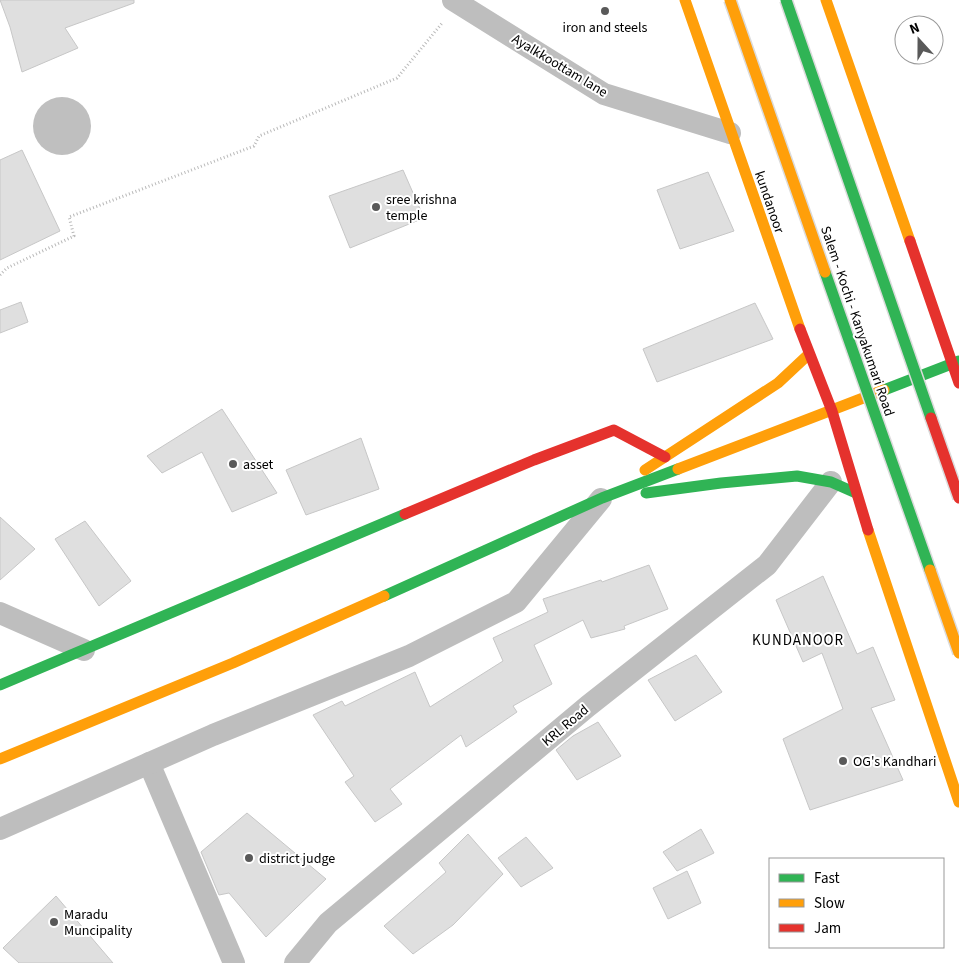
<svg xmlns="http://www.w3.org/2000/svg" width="959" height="963" viewBox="0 0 959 963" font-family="'Source Sans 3',sans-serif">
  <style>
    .water { fill: #bfbfbf }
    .building { fill: #dfdfdf; stroke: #c7c7c7 }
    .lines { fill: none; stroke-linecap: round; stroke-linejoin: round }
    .path { stroke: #b9b9b9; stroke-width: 3; stroke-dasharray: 1 2.5; stroke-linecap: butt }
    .street { stroke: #bebebe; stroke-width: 22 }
    .fast { stroke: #30b455; stroke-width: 11 }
    .slow { stroke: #ff9f0a; stroke-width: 11 }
    .jam { stroke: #e5322d; stroke-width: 11 }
    .fast-bridge-casing { stroke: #dbdbdb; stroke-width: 14; stroke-linecap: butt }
    .slow-bridge-casing { stroke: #dbdbdb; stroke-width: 14; stroke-linecap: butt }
    .jam-bridge-casing { stroke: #dbdbdb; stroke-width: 14; stroke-linecap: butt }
    .fast-bridge { stroke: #30b455; stroke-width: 11 }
    .slow-bridge { stroke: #ff9f0a; stroke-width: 11 }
    .jam-bridge { stroke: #e5322d; stroke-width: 11 }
    .poi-dot { fill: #595959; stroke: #fff; stroke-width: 2 }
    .labels { text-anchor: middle; stroke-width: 4; stroke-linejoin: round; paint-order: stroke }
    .poi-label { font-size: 14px; fill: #000; stroke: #fff; text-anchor: start }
    .street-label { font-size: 14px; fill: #000; stroke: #fff }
    .neighbourhood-label { font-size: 15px; letter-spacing: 1px; fill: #000; stroke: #fff }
  </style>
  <rect width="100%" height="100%" fill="#fff"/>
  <circle class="water" cx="62" cy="126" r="29"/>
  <g class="building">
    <polygon points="0,0 134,0 134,3 65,28 78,48 22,72 10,27"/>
    <polygon points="22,150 60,231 0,260 0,160"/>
    <polygon points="403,170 424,218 350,248 329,196"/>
    <polygon points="708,172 734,231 680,249 657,190"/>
    <polygon points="21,302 28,322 0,333 0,310"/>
    <polygon points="755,303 773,339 657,382 643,349"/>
    <polygon points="222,409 277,493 232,512 202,452 162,473 147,456"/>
    <polygon points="361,438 379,489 306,515 286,470"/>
    <polygon points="0,517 35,549 0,580"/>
    <polygon points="85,521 131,581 99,606 55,539"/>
    <polygon points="649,565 668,609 624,626 625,629 591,638 583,620 534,645 552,684 513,706 517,712 466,747 461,735 390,789 402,804 375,822 345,782 354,776 313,715 342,701 345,706 415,672 430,707 503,661 493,638 548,612 543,599 601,580 602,582"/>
    <polygon points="823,576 857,654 873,647 895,700 871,708 903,780 810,810 783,739 843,709 822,653 803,662 776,600"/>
    <polygon points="696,655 722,692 675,721 648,680"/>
    <polygon points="598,722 621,756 577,780 556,750 573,736"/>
    <polygon points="247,813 326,879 266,937 229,893 219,895 201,852"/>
    <polygon points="701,829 714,853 677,871 663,852"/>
    <polygon points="468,834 503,874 453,925 413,954 384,926 446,872 439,863"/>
    <polygon points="526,837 553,868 521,887 498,858"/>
    <polygon points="687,871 701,903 668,919 653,888"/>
    <polygon points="56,896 113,963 19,963 3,948"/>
  </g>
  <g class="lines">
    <polyline class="path" points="0,275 7,268 74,236 69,217 254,146 259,136 397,78 443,22"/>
    <g class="street">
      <polyline points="453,0 604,94 730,133"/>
      <polyline points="0,613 84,650"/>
      <polyline points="149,763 234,963"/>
      <polyline points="0,829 213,735 409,656 516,602 601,499"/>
      <polyline points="295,963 328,923 588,706 767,565 831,482"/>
    </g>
    <g class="fast">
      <polyline points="884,390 959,361"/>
      <polyline points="646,493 721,483 797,476 831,482 856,493"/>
      <polyline points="384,596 602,498 678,469"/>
      <polyline points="0,685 405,514"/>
    </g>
    <g class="slow">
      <polyline points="685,0 800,329"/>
      <polyline points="826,0 910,241"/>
      <polyline points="678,469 884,390"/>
      <polyline points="645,470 778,383 809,354"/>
      <polyline points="868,530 959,802"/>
      <polyline points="0,759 233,663 384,596"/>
    </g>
    <g class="jam">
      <polyline points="910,241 959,383"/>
      <polyline points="800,329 832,411 868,530"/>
      <polyline points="405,514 534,460 614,430 665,457"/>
    </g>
    <g class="fast-bridge-casing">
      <g id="fast-bridge">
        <polyline points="786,0 931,418"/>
        <polyline points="825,272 930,570"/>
      </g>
    </g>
    <g class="slow-bridge-casing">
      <g id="slow-bridge">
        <polyline points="730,0 825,272"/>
        <polyline points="930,570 959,653"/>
      </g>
    </g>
    <g class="jam-bridge-casing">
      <polyline id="jam-bridge" points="931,418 959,498"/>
    </g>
    <use href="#fast-bridge" class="fast-bridge"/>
    <use href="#slow-bridge" class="slow-bridge"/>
    <use href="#jam-bridge" class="jam-bridge"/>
  </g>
  <g class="poi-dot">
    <circle cx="605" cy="11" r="5"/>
    <circle cx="376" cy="207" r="5"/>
    <circle cx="233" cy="464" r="5"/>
    <circle cx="843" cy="761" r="5"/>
    <circle cx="249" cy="858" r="5"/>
    <circle cx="54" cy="922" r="5"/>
  </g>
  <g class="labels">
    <g class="poi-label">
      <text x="605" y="32" text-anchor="middle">iron and steels</text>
      <text x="386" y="204">sree krishna<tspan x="386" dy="16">temple</tspan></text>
      <text x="243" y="469">asset</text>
      <text x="853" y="766">OG's Kandhari</text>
      <text x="259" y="863">district judge</text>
      <text x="64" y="919">Maradu<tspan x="64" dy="16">Muncipality</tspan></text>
    </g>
    <g class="street-label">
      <text transform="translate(560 65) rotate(31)" y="5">Ayalkkoottam lane</text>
      <text transform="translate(770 202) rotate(71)" y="5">kundanoor</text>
      <text transform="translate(858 321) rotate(71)" y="5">Salem - Kochi - Kanyakumari Road</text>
      <text transform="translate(565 725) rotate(-40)" y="5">KRL Road</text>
    </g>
    <g class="neighbourhood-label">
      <text x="798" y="645">KUNDANOOR</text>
    </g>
  </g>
  <rect x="769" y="858" width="175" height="90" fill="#ffffff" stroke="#999999"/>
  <rect x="779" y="874" width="25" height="8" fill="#30b455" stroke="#999999"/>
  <text x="814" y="883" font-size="15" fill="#000000">Fast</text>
  <rect x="779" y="899" width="25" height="8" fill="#ff9f0a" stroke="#999999"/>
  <text x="814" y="908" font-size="15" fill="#000000">Slow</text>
  <rect x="779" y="924" width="25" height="8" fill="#e5322d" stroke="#999999"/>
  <text x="814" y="933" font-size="15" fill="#000000">Jam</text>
  <g transform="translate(919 40) rotate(339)"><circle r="24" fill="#ffffff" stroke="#999999"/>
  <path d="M0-4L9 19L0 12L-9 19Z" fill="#595959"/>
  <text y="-8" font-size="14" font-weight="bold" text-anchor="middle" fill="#000000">N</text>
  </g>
</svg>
